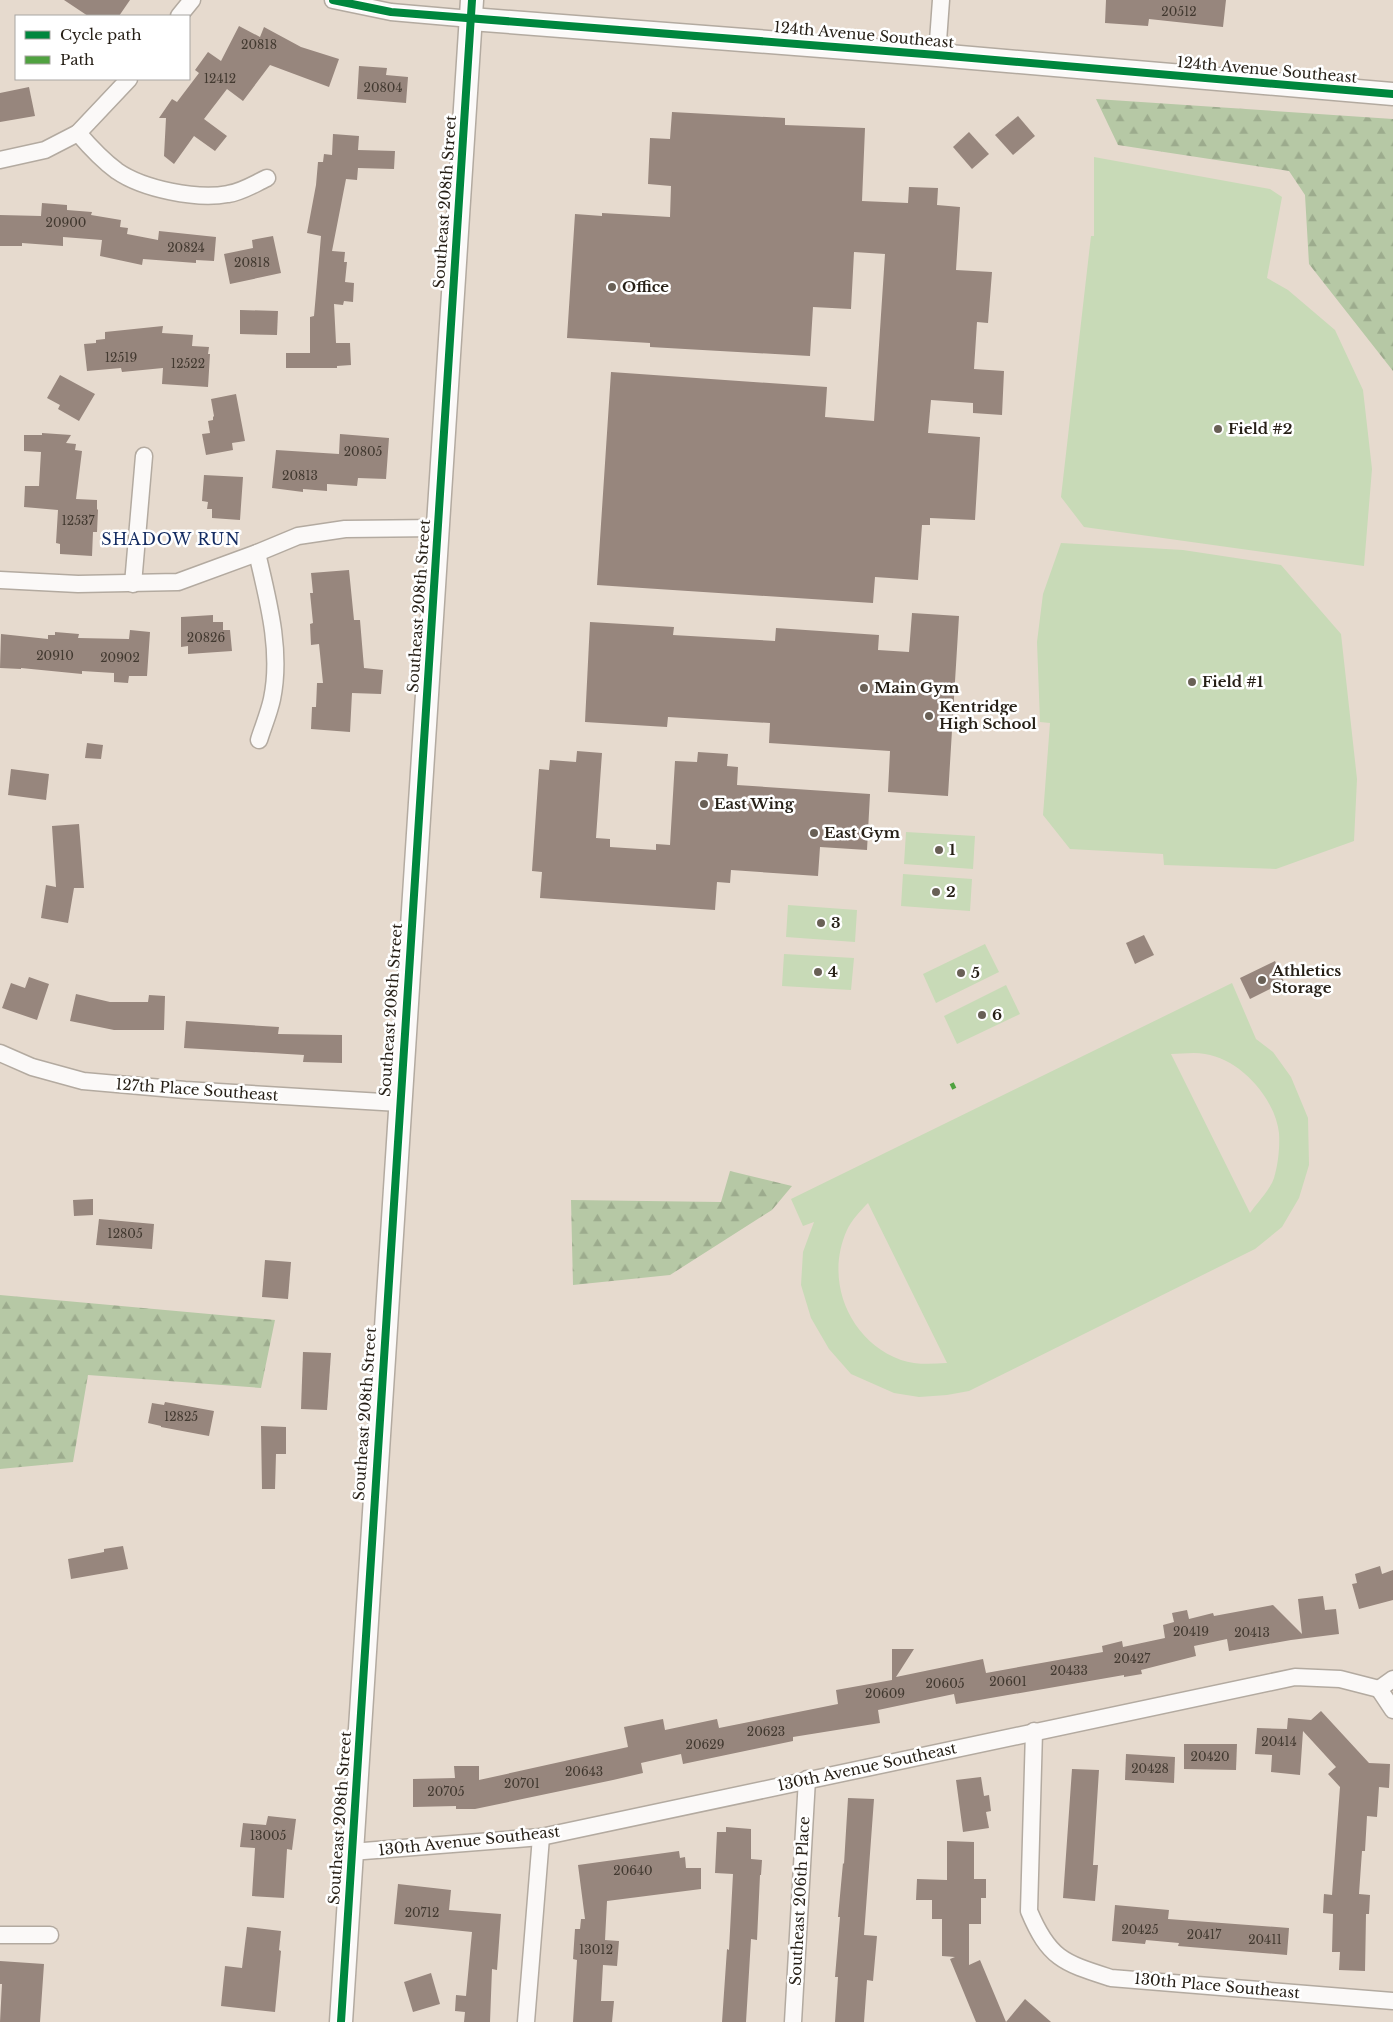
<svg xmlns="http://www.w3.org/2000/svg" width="1393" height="2022" viewBox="0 0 1393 2022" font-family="'Libre Baskerville',serif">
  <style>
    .grass { fill: #c8dab7; fill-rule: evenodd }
    .forest { fill: url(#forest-firs) }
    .building { fill: #97867d }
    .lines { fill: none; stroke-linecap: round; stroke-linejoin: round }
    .street-casing { stroke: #b3aaa0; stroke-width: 19 }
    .secondary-casing { stroke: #b3aaa0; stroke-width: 25 }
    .street { stroke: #fbf9f8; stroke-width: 16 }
    .secondary { stroke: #fbf9f8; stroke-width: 22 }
    .quiet { stroke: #50a240; stroke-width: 6; stroke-dasharray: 12 6; stroke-linecap: butt }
    .cycleway-casing { stroke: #fff; stroke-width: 11 }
    .cycleway { stroke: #00873e; stroke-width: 8 }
    .poi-dot { fill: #696056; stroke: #fff; stroke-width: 2 }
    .labels { text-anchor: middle; stroke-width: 5; stroke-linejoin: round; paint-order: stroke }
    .number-label { font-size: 12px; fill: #423930 }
    .street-label { font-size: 15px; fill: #261f16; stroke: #fff }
    .poi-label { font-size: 15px; font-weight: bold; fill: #261f16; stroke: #fff; text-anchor: start }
    .neighbourhood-label { font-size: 16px; letter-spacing: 1px; fill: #142c62; stroke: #fff }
  </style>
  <defs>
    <pattern id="forest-firs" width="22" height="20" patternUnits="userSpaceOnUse" patternTransform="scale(1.25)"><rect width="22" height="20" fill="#b6c8a5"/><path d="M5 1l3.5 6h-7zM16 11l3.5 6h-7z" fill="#9cab8d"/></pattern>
  </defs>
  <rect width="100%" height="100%" fill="#e6dace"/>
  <g class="grass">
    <polygon points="1094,157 1270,189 1282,197 1267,278 1288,290 1335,330 1363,390 1372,469 1364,566 1084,527 1061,497 1091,236 1094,236"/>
    <polygon points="1061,543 1183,550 1281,565 1341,634 1357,779 1354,841 1276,869 1164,865 1163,854 1070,849 1043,815 1050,723 1040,722 1037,642 1043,594"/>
    <polygon points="906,832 975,836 973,869 904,864"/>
    <polygon points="903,874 972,879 970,911 901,906"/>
    <polygon points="788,905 857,910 855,942 786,937"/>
    <polygon points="985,944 999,972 936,1003 923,974"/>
    <polygon points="784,954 854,958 851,990 782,986"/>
    <path d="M1232 983 1256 1039 1273 1052 1291 1077 1308 1118 1309 1165 1299 1198 1282 1227 1255 1249 969 1391 947 1395 919 1397 894 1393 851 1374 829 1349 811 1318 801 1285 803 1252 814 1222 803 1226 791 1199ZM1171 1054C1182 1054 1194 1052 1205 1054 1240 1059 1275 1098 1279 1133 1280 1147 1278 1165 1274 1178 1270 1190 1257 1203 1250 1213ZM868 1203 947 1363H946C931 1364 915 1365 901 1360 849 1341 824 1280 847 1230 851 1221 861 1210 868 1203Z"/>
    <polygon points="1006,985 1020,1014 957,1044 944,1016"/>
  </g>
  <g class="forest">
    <polygon points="1096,99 1393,119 1393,371 1309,264 1305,195 1289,171 1118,145"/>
    <polygon points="730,1171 792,1186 772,1210 670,1275 573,1285 571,1200 721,1202"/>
    <polygon points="0,1295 275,1320 261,1388 88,1375 73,1462 0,1469"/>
  </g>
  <g class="building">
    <polygon points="64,0 130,0 119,16 88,16"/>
    <polygon points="1106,0 1226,0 1223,27 1149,19 1148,26 1105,23"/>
    <polygon points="239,26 260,37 264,27 301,47 339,59 329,87 270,65 243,101 227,89 204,119 227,136 215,151 194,136 174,164 164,156 166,118 159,118 172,99 177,102 199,73 195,70 208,52 221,61"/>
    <polygon points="359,66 387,68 386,75 408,77 406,103 357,99"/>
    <polygon points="29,87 35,116 0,122 0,93"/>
    <polygon points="672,112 785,118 785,125 865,128 862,201 908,203 909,187 938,188 937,205 960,207 956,270 992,272 988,323 977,322 974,369 1004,371 1002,415 973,413 973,403 931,400 928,433 980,437 975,520 930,518 930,525 922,525 918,580 875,577 873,603 597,585 611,372 827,387 825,417 874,421 885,254 854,252 851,309 813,307 810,356 650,347 650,343 567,338 575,214 602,216 602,213 670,217 671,186 648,184 650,138 670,139"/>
    <polygon points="1018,116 1035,136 1013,155 995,135"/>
    <polygon points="969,132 989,154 972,169 953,147"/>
    <polygon points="333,134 359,136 358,150 395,151 394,169 358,168 357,180 346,179 332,251 345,252 344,262 347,262 345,282 354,283 353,302 344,301 343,305 334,304 336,343 350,343 351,365 337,366 337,368 286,368 286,353 310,353 310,317 314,316 321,236 307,233 316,185 318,162 323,162 324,154 332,155"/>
    <polygon points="42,203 67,205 67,210 92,212 91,215 121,220 120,227 128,228 127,234 158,240 159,231 216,237 214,261 196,260 196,263 143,259 142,265 100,256 102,240 63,237 63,246 22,243 22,246 0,246 0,215 41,216"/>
    <polygon points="273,236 281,273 230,284 224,254 253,248 252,240"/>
    <polygon points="240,310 278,311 277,335 240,334"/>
    <polygon points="163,326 162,333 193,335 192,346 209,347 208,354 210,354 208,387 162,384 163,368 122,372 121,368 87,371 84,344 96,343 96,340 105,339 105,332"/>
    <polygon points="60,375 95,394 79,421 58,409 60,405 47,398"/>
    <polygon points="236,394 245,441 232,443 233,450 206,455 202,434 210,433 208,421 213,420 213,417 214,416 211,399"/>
    <polygon points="42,433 71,435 66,443 76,444 75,450 82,451 76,499 97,500 97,509 98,510 97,532 93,532 92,556 60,554 60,544 56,543 58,510 24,507 25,486 39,486 41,452 24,451 24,435 42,435"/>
    <polygon points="340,434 389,438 386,479 358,478 357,486 327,484 327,491 303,489 303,492 272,488 276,450 339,454"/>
    <polygon points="204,475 243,477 240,520 212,518 212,509 207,509 208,502 202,501"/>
    <polygon points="349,570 354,620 360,620 364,668 383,670 381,694 352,693 350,732 311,729 312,707 316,707 317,683 323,683 319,644 311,645 310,624 313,623 310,593 313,593 311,573"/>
    <polygon points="912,613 959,616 948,796 888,792 890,751 769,743 770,723 668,717 667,727 585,722 590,622 674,627 673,635 775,641 776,628 879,635 878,650 909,652"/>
    <polygon points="213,615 213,622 223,622 223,630 230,630 232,651 188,654 188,646 181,647 181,617"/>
    <polygon points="130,630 150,632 147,676 129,676 128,683 114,682 114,673 82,671 82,674 21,668 21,669 0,668 1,634 48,639 48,635 55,635 55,632 79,634 78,638 129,639"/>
    <polygon points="87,743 103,745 101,759 85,758"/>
    <polygon points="577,751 602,753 596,838 610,839 610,847 656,850 656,844 670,845 675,761 697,762 698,752 728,754 727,766 738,767 737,785 870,794 867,850 820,847 818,876 731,870 730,883 717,882 715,910 540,898 542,872 532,871 539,769 549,770 550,760 576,762"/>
    <polygon points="11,769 49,774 46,800 8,795"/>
    <polygon points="79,824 84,888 74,888 68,923 41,918 46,885 56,887 52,826"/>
    <polygon points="1144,935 1154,955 1135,964 1126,943"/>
    <polygon points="1275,961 1284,982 1250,999 1240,978"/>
    <polygon points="29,977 49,984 37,1020 2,1008 11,983 25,988"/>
    <polygon points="76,994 110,1002 148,1002 149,995 165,996 164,1030 114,1030 70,1021"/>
    <polygon points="186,1021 279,1027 278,1034 342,1035 342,1063 303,1062 304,1055 184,1048"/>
    <polygon points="93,1199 93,1215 74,1216 73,1200"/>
    <polygon points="99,1219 154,1224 152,1249 96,1245"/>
    <polygon points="265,1260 291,1262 288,1299 262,1297"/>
    <polygon points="303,1352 331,1353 327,1410 301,1409"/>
    <polygon points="165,1402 214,1411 209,1436 161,1427 161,1426 148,1423 152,1403 164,1405"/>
    <polygon points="261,1426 286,1427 286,1454 276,1454 275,1489 262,1489"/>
    <polygon points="123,1546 128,1569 71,1579 68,1559 104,1552 104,1549"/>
    <polygon points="1380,1566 1382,1574 1393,1570 1393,1600 1359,1609 1352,1584 1357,1583 1355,1574"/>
    <polygon points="1323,1596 1325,1610 1336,1609 1339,1634 1291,1640 1229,1651 1227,1639 1194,1646 1196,1656 1141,1670 1142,1674 1124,1677 1124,1675 956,1704 954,1694 878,1710 880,1723 793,1737 793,1741 683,1764 681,1754 641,1763 643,1773 613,1780 475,1809 456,1809 456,1806 413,1807 413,1779 455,1778 454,1766 479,1766 479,1780 628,1747 624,1727 663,1719 665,1730 717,1719 719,1728 838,1704 836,1690 892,1680 892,1649 914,1649 896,1677 983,1659 986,1673 1103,1652 1102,1646 1122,1641 1123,1647 1165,1638 1163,1625 1174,1622 1172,1613 1187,1610 1189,1619 1213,1613 1214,1616 1273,1605 1302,1634 1298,1599"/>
    <polygon points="1321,1711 1369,1763 1390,1764 1389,1788 1379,1787 1377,1817 1367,1816 1365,1851 1362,1851 1359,1894 1370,1895 1369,1914 1366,1914 1365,1971 1339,1970 1340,1952 1332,1952 1333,1914 1323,1913 1324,1894 1332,1895 1340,1787 1328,1774 1336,1767 1303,1731 1300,1775 1271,1772 1272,1755 1255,1754 1257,1728 1287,1729 1288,1718 1311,1720"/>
    <polygon points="1184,1744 1237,1744 1236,1770 1184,1769"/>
    <polygon points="1126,1754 1175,1757 1174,1783 1125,1780"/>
    <polygon points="1072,1769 1099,1770 1093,1865 1098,1865 1095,1901 1063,1898"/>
    <polygon points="981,1777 984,1796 989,1795 991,1811 986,1812 989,1828 963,1832 956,1780"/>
    <polygon points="848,1798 874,1799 864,1935 877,1936 873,1981 867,1980 864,2022 835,2022 838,1977 835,1977 840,1917 838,1917 843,1863 844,1864"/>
    <polygon points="268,1816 296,1819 292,1850 287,1849 284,1898 252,1896 255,1848 240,1847 243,1823 266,1825"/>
    <polygon points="726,1827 751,1829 751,1859 762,1860 761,1875 760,1875 757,1940 751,1939 746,2022 722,2022 727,1949 729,1950 733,1874 715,1873 717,1832 726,1832"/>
    <polygon points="947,1841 974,1842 974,1879 986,1879 986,1898 981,1898 981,1924 969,1924 969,1965 980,1960 1006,2022 976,2022 950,1959 955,1957 942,1956 942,1919 932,1919 932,1900 916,1900 917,1879 947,1880"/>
    <polygon points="679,1851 680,1858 685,1857 686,1868 701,1868 701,1889 607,1901 605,1940 619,1941 617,1966 603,1965 601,2001 614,2001 612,2022 573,2022 577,1960 573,1959 575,1929 580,1929 581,1919 585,1919 578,1865"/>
    <polygon points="398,1884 451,1890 449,1910 501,1914 497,1970 492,1969 490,2022 464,2022 465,2012 455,2011 456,1995 466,1996 472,1932 394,1924"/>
    <polygon points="1115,1905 1169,1910 1168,1919 1289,1928 1287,1955 1178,1946 1179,1943 1146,1940 1145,1944 1112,1941"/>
    <polygon points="247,1927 281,1931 279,1950 281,1951 275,2012 221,2006 225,1966 242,1968"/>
    <polygon points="0,1961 44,1964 40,2022 0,2022 2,1984 0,1984"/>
    <polygon points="431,1973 440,2004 413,2012 404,1982"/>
    <polygon points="1025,1999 1051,2022 1006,2022"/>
  </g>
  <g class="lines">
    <g class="street-casing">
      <g id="street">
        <polyline points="333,0 391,12 471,19"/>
        <polyline points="179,16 192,0"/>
        <polyline points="937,55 941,0"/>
        <polyline points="78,133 129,79"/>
        <path d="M0 160 45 150 78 133C90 147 102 160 117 171 143 189 197 200 228 194 242 192 254 184 267 178"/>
        <path d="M257 553C268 600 282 651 272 699 269 713 263 727 259 740"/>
        <polyline points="0,580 78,584 178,582 257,553 298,536 345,529 438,528"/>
        <polyline points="133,584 144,456"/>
        <polyline points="0,1053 32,1067 83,1081 185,1090 399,1103"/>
        <polyline points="1379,1689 1393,1710"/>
        <polyline points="1379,1689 1393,1679"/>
        <path d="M1034 1731 1029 1911C1049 1959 1064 1963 1111 1978L1393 2001"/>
        <polyline points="351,1852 541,1837 1295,1677 1340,1679 1379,1689"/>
        <polyline points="0,1935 50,1935"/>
        <polyline points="526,2022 541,1837"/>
        <polyline points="793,2022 807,1779"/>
      </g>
    </g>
    <g class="secondary-casing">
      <g id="secondary">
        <polyline points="471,19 937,55 1393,94"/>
        <polyline points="341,2022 472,0"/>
      </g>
    </g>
    <use href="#street" class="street"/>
    <use href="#secondary" class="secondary"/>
    <polyline class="quiet" points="951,1087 955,1085"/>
    <g class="cycleway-casing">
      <g id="cycleway">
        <polyline points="333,0 391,12 937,55 1393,94"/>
        <polyline points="341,2022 472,0"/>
      </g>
    </g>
    <use href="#cycleway" class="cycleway"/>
  </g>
  <g class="poi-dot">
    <circle cx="612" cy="287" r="5"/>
    <circle cx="1218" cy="429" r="5"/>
    <circle cx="1192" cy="682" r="5"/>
    <circle cx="864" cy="688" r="5"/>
    <circle cx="929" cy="716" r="5"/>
    <circle cx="704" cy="804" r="5"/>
    <circle cx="814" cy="833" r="5"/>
    <circle cx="939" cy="850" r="5"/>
    <circle cx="936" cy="892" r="5"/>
    <circle cx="821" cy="923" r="5"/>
    <circle cx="818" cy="972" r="5"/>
    <circle cx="961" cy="973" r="5"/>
    <circle cx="1262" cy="980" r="5"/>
    <circle cx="982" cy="1015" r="5"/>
  </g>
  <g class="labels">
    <g class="number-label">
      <text x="1179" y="16">20512</text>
      <text x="259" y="49">20818</text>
      <text x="220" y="83">12412</text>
      <text x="383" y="92">20804</text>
      <text x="66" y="227">20900</text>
      <text x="186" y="252">20824</text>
      <text x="252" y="267">20818</text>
      <text x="121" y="362">12519</text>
      <text x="188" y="368">12522</text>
      <text x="363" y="456">20805</text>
      <text x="300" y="480">20813</text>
      <text x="78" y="525">12537</text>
      <text x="206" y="642">20826</text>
      <text x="55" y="660">20910</text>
      <text x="120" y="662">20902</text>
      <text x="125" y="1238">12805</text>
      <text x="181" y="1421">12825</text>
      <text x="1191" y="1636">20419</text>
      <text x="1252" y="1637">20413</text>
      <text x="1132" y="1663">20427</text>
      <text x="1069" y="1675">20433</text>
      <text x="1008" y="1686">20601</text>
      <text x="945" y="1688">20605</text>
      <text x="885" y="1698">20609</text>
      <text x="766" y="1736">20623</text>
      <text x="1279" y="1746">20414</text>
      <text x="705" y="1749">20629</text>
      <text x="1210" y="1761">20420</text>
      <text x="1150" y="1773">20428</text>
      <text x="584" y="1776">20643</text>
      <text x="522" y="1788">20701</text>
      <text x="446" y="1796">20705</text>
      <text x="268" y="1840">13005</text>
      <text x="633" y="1875">20640</text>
      <text x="422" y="1917">20712</text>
      <text x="1140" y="1934">20425</text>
      <text x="1204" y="1939">20417</text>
      <text x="1265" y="1944">20411</text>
      <text x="596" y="1954">13012</text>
    </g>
    <g class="street-label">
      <text transform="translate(864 35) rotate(5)" y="5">124th Avenue Southeast</text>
      <text transform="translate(1267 70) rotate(5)" y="5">124th Avenue Southeast</text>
      <text transform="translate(445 202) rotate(-86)" y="5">Southeast 208th Street</text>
      <text transform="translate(419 606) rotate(-86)" y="5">Southeast 208th Street</text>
      <text transform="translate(391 1010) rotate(-86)" y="5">Southeast 208th Street</text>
      <text transform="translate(197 1090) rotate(4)" y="5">127th Place Southeast</text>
      <text transform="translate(365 1414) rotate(-86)" y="5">Southeast 208th Street</text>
      <text transform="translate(867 1767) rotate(-12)" y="5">130th Avenue Southeast</text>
      <text transform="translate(340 1818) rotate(-86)" y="5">Southeast 208th Street</text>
      <text transform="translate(469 1841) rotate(-6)" y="5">130th Avenue Southeast</text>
      <text transform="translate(800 1901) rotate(-87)" y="5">Southeast 206th Place</text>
      <text transform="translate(1217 1986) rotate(5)" y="5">130th Place Southeast</text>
    </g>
    <g class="poi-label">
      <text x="622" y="292">Office</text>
      <text x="1228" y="434">Field #2</text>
      <text x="1202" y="687">Field #1</text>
      <text x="874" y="693">Main Gym</text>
      <text x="939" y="712">Kentridge<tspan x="939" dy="17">High School</tspan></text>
      <text x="714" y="809">East Wing</text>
      <text x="824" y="838">East Gym</text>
      <text x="949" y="855">1</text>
      <text x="946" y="897">2</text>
      <text x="831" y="928">3</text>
      <text x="1272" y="976">Athletics<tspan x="1272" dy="17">Storage</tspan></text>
      <text x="828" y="977">4</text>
      <text x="971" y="978">5</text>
      <text x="992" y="1020">6</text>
    </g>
    <g class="neighbourhood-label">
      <text x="171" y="545">SHADOW RUN</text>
    </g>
  </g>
  <rect x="15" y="15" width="175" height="65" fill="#ffffff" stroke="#a8a5a2"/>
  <rect x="25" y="31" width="25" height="8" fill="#00873e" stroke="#a8a5a2"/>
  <text x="60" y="40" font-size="15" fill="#261f16">Cycle path</text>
  <rect x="25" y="56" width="25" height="8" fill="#50a240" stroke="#a8a5a2"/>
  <text x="60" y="65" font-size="15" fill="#261f16">Path</text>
</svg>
